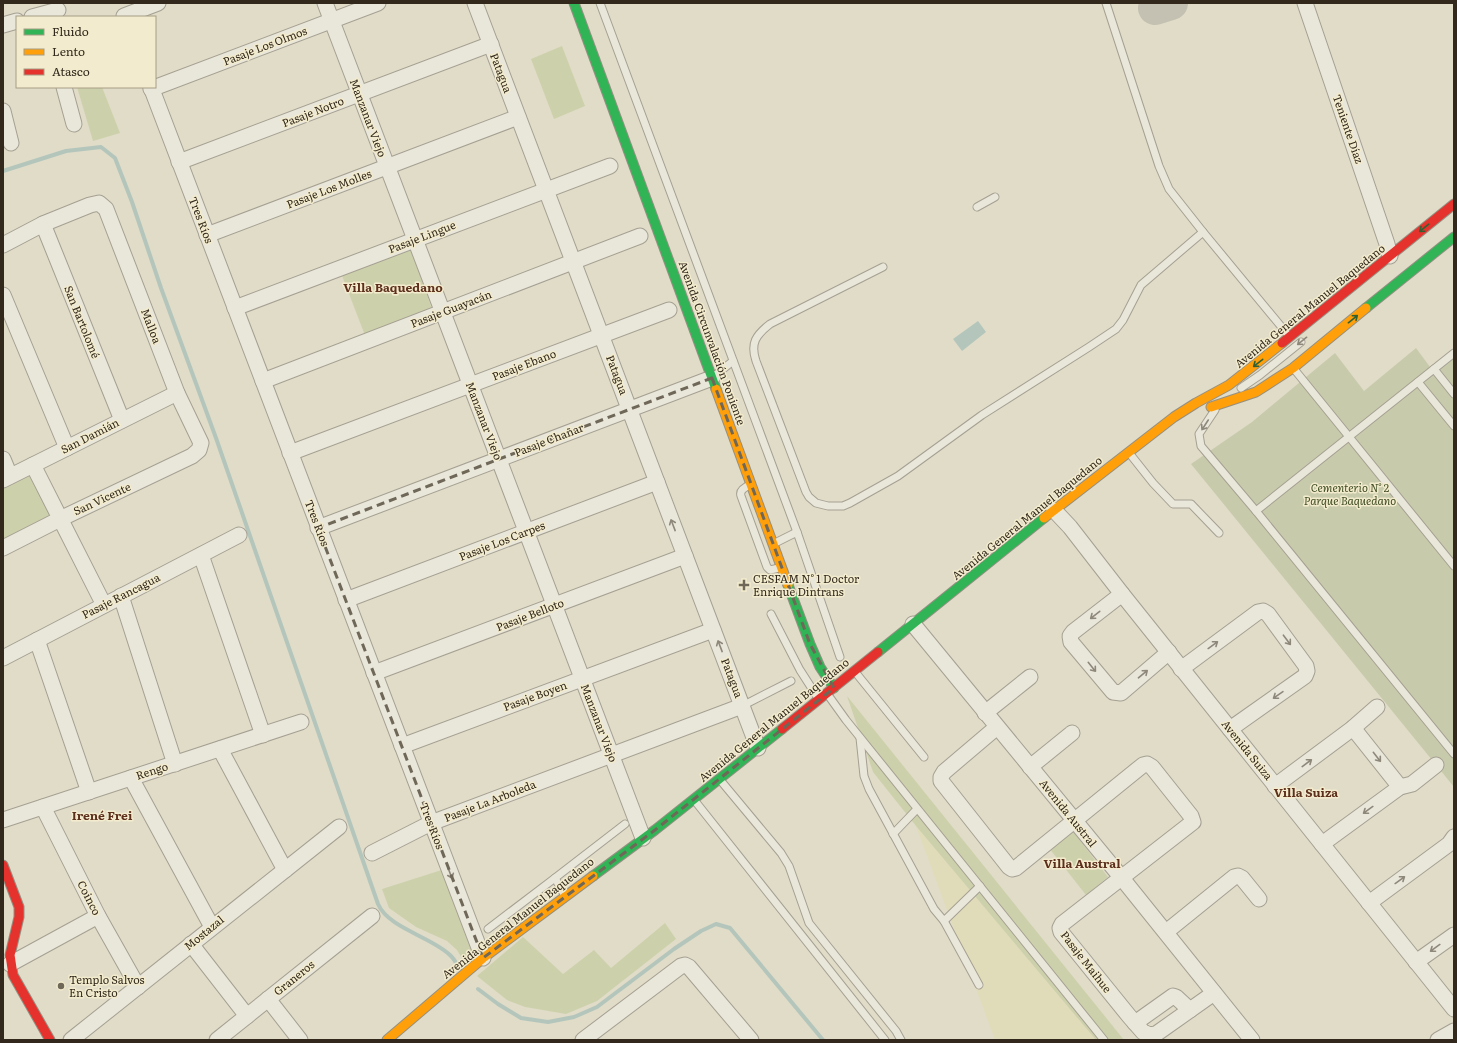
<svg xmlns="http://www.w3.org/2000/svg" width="1457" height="1043" viewBox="0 0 1457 1043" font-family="Literata,serif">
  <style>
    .farmland { fill: #e0dcb9 }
    .green { fill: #cdd1ab }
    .cemetery { fill: #c8cbab }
    .water { fill: #b4c6bc }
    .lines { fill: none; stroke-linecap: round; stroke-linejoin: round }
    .stream { stroke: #b4c6bc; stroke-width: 4 }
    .taxiway { stroke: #c4c0b2; stroke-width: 34 }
    .lane-casing { stroke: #a5a092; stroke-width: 9 }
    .street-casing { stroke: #a5a092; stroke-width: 17 }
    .fast-casing { stroke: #959082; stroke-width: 11 }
    .slow-casing { stroke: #959082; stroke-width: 11 }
    .jam-casing { stroke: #959082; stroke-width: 11 }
    .lane { stroke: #e9e6da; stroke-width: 7 }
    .street { stroke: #e9e6da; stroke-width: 15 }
    .fast { stroke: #30b455; stroke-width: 9 }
    .slow { stroke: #ff9f0a; stroke-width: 9 }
    .jam { stroke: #e5322d; stroke-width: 9 }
    .oneway { stroke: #316133 }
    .oneway2 { stroke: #8e887b }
    .marked { fill: none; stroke: #6f6858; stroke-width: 3; stroke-dasharray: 8 5; stroke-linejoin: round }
    .poi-dot { fill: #6f6858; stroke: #f3ebcd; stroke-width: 1.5 }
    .labels { text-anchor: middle; stroke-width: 3; stroke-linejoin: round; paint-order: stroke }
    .street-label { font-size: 11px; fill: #32291c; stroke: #f3ebcd }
    .park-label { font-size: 11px; font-style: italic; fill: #404e23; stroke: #f3ebcd }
    .poi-label { font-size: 11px; fill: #32291c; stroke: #f3ebcd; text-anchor: start }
    .neighbourhood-label { font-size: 12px; font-weight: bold; fill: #5d301d; stroke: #f3ebcd }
  </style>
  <rect width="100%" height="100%" fill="#e0dcc8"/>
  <polygon class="farmland" points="916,826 1096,1040 995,1040"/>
  <g class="green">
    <polygon points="562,46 585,106 554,119 531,59"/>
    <polygon points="77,87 102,87 120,133 93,141"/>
    <polygon points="411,249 433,312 366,338 341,273"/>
    <polygon points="31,470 53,516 3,542 3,484"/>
    <polygon points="847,696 1124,1040 1096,1040 916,826 873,772"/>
    <polygon points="1072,830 1108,877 1086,895 1049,848"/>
    <polygon points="448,868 480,954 466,965 457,950 447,941 416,927 389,908 382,889"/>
    <polygon points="665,923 676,939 597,1001 566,1014 525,1007 507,1000 477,976 523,937 563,974 594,950 611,968"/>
  </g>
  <polygon class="cemetery" points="1416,348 1430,367 1454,348 1454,787 1191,464 1252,422 1335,353 1364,391"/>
  <polygon class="water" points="978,321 986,332 962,351 953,339"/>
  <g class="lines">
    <g class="stream">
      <path d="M3 171 66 151 101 147 115 158 132 202 161 288 216 438 378 904C389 929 433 937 451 956 455 960 457 965 460 969"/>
      <polyline points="478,989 498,1004 521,1018 548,1022 574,1017 597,1007 674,949 701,931 716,924 730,928 823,1040"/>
    </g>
    <polyline class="taxiway" points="1155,8 1171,3"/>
    <g class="lane-casing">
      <g id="lane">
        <polyline points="600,3 797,532"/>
        <polyline points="1106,3 1159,166 1169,189 1203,232 1289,336"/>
        <polyline points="977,207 995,197"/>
        <path d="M883 267 770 324C756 335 750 343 756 361L806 492 809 497 816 503 828 506H843L850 503 898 476 982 415 1089 347 1116 329 1123 320 1141 285 1203 232"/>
        <polyline points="1294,369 1454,566"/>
        <polyline points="1434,369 1454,394"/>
        <polyline points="713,377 733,361"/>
        <polyline points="1418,382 1454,426"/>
        <polyline points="1241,388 1260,375 1301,342"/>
        <polyline points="1215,410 1199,434 1201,446 1256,511 1454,754"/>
        <polyline points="1130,454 1153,483 1173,504 1191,504 1219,533"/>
        <path d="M750 485C745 487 739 490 741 496L767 567 770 570 779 568"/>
        <polyline points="1256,511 1454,353"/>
        <polyline points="775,543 797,532 840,657"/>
        <polyline points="771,614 800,670 818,698"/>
        <polyline points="856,673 924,757"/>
        <polyline points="828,695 846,720 1104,1040"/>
        <polyline points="742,706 791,681"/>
        <polyline points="860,738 864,776 869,789 934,909 944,921 980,886"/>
        <polyline points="721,781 781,853 789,866 809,923 896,1031 901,1040"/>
        <polyline points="695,801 885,1040"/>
        <polyline points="893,834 917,809"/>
        <polyline points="555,878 625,824"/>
        <polyline points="944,921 979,985"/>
        <polyline points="488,929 555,878 565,896"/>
      </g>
    </g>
    <g class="street-casing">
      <g id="street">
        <polyline points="325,3 643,838"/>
        <polyline points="475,3 758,748"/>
        <polyline points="1305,3 1387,244 1390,256"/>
        <polyline points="124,16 158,3"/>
        <polyline points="32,17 58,10"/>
        <polyline points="3,25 17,21"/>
        <polyline points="64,87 74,124"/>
        <polyline points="151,87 483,958"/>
        <polyline points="151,89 378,3"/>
        <polyline points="3,111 11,143"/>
        <polyline points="179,162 491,44"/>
        <polyline points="43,224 122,420"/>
        <polyline points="207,235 518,117"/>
        <polyline points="3,245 43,224 90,205 99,203 106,209 177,393 201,443 199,450 192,456 60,519 3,548"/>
        <polyline points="3,295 67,448"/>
        <polyline points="235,308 610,166"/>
        <polyline points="263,381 640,236"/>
        <polyline points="290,453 669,310"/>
        <polyline points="3,459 10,476"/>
        <polyline points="33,465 104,605"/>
        <polyline points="3,480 177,393"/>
        <polyline points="1054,510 1070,527 1122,594 1454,1009"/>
        <polyline points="318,528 712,378"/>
        <polyline points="201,555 263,735"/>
        <polyline points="1122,594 1073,632 1070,636 1071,642 1113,692 1121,693 1169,652"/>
        <polyline points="121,596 175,764"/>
        <polyline points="346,600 657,482"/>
        <polyline points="913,624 1121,877 1252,1040"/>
        <polyline points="37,640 89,792"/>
        <polyline points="3,658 239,535"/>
        <polyline points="1181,669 1258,612 1263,611 1268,614 1306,666 1307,671 1305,676 1230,729"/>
        <polyline points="374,673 685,556"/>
        <polyline points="985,713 1030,677"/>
        <polyline points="997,727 944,772 941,777 941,781 1009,867 1012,869 1016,868 1143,765 1147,764 1152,767 1191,816 1193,822 1062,924 1060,928 1061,932 1129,1016 1143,1032 1150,1035 1156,1034 1214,993"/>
        <polyline points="1353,728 1400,787"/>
        <polyline points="402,746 713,630"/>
        <polyline points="220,749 285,870"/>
        <polyline points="1030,767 1072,733"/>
        <polyline points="131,778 212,927"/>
        <polyline points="1275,786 1353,728 1377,707"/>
        <polyline points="43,807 98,916 138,987"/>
        <polyline points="3,820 301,722"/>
        <polyline points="1322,844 1400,787 1412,784 1436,765"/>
        <polyline points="372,853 431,823 742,706"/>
        <polyline points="1369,903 1449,844 1454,837"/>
        <polyline points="1166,932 1234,877 1238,876 1242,878 1259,899"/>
        <polyline points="191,944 247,1016"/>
        <polyline points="1416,962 1454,935"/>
        <polyline points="10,964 98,916"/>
        <polyline points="268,999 300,1040"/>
        <polyline points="1135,1023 1173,996 1176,997 1190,1010"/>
        <polyline points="71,1040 339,827"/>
        <polyline points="217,1040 372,916"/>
        <polyline points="583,1040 681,966 685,965 689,967 751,1040"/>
        <polyline points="1438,1040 1454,1031"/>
      </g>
    </g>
    <g class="fast-casing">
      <g id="fast">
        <polyline points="574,3 716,389"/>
        <polyline points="1366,308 1454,237"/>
        <polyline points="788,585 810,644 820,667 834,688"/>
        <polyline points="878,652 1044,518"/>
        <polyline points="593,876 655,830 782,729"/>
      </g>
    </g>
    <g class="slow-casing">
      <g id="slow">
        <polyline points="716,389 788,585"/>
        <polyline points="1211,407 1256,392 1293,368 1366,308"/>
        <polyline points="1044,518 1174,417 1196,403 1229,385 1282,343"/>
        <polyline points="387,1040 483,958 593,876"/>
      </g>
    </g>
    <g class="jam-casing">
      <g id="jam">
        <polyline points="1282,343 1454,204"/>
        <polyline points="782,729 878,652"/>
        <polyline points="3,865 19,907 19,917 10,955 13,975 50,1040"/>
      </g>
    </g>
    <use href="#lane" class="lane"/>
    <use href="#street" class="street"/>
    <use href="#fast" class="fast"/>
    <use href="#slow" class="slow"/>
    <use href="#jam" class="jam"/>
  </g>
  <defs><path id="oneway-shaft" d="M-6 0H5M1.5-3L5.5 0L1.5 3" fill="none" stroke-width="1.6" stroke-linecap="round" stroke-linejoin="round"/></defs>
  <g class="oneway">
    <use href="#oneway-shaft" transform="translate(1424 228) rotate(141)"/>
    <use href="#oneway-shaft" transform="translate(1353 319) rotate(-39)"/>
    <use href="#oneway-shaft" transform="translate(1258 363) rotate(142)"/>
  </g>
  <g class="oneway2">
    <use href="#oneway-shaft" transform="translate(1302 341) rotate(141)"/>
    <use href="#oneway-shaft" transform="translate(1205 425) rotate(123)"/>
    <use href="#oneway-shaft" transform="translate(673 525) rotate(-111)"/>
    <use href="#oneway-shaft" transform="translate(1095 615) rotate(142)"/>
    <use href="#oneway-shaft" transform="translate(1287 640) rotate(53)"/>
    <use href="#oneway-shaft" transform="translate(1213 645) rotate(-36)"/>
    <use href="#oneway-shaft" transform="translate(720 646) rotate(-111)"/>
    <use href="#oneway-shaft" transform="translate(1092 667) rotate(51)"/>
    <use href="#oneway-shaft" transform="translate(1143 674) rotate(-40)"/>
    <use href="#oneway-shaft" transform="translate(1278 695) rotate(145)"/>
    <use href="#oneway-shaft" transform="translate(1377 757) rotate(52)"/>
    <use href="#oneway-shaft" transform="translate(1307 763) rotate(-37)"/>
    <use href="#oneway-shaft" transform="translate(1368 810) rotate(144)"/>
    <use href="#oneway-shaft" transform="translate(450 873) rotate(69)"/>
    <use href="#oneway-shaft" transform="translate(1400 880) rotate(-36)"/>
    <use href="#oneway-shaft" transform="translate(1435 948) rotate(144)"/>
  </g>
  <path class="marked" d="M712 378 810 644 834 688 655 830 483 958 318 528Z"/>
  <g class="poi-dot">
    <path d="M742 579h4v4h4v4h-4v4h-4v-4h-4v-4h4z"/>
    <circle cx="61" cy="986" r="4"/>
  </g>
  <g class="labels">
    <g class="street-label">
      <text transform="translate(265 46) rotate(-21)" y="4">Pasaje Los Olmos</text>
      <text transform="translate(501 73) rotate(69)" y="4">Patagua</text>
      <text transform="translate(313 112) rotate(-21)" y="4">Pasaje Notro</text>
      <text transform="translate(368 118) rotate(69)" y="4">Manzanar Viejo</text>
      <text transform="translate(1348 129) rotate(71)" y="4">Teniente Díaz</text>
      <text transform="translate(329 189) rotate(-21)" y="4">Pasaje Los Molles</text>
      <text transform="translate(201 220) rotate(69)" y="4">Tres Ríos</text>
      <text transform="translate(422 237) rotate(-21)" y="4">Pasaje Lingue</text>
      <text transform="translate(1310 306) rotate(-39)" y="4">Avenida General Manuel Baquedano</text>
      <text transform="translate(451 309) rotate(-21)" y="4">Pasaje Guayacán</text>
      <text transform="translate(82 322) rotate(68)" y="4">San Bartolomé</text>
      <text transform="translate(151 326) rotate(69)" y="4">Malloa</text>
      <text transform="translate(712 343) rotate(70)" y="4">Avenida Circunvalación Poniente</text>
      <text transform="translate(524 365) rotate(-21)" y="4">Pasaje Ebano</text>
      <text transform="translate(617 375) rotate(69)" y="4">Patagua</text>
      <text transform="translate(484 421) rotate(69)" y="4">Manzanar Viejo</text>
      <text transform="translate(90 436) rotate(-27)" y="4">San Damián</text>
      <text transform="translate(549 440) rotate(-21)" y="4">Pasaje Chañar</text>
      <text transform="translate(102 499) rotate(-25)" y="4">San Vicente</text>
      <text transform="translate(1027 518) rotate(-39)" y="4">Avenida General Manuel Baquedano</text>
      <text transform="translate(317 523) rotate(69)" y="4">Tres Ríos</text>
      <text transform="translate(502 541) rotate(-21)" y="4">Pasaje Los Carpes</text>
      <text transform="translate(121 596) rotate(-27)" y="4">Pasaje Rancagua</text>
      <text transform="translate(530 615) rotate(-21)" y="4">Pasaje Belloto</text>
      <text transform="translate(732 678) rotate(69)" y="4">Patagua</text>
      <text transform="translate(535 696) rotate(-20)" y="4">Pasaje Boyen</text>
      <text transform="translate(774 720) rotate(-39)" y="4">Avenida General Manuel Baquedano</text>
      <text transform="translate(599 723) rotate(69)" y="4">Manzanar Viejo</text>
      <text transform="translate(1247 750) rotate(51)" y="4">Avenida Suiza</text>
      <text transform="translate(152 771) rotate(-18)" y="4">Rengo</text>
      <text transform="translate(490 801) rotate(-21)" y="4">Pasaje La Arboleda</text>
      <text transform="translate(1068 813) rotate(51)" y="4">Avenida Austral</text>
      <text transform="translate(432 826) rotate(69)" y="4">Tres Ríos</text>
      <text transform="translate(89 898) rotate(63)" y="4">Coinco</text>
      <text transform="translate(518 918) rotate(-38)" y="4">Avenida General Manuel Baquedano</text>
      <text transform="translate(204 933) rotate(-39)" y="4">Mostazal</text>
      <text transform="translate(1086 962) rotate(52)" y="4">Pasaje Maihue</text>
      <text transform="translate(294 978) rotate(-39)" y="4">Graneros</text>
    </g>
    <g class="park-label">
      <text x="1350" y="492">Cementerio N° 2<tspan x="1350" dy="13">Parque Baquedano</tspan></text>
    </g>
    <g class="poi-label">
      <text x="753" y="583">CESFAM N° 1 Doctor<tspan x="753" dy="13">Enrique Dintrans</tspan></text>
      <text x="69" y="984">Templo Salvos<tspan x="69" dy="13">En Cristo</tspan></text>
    </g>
    <g class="neighbourhood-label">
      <text x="393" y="292">Villa Baquedano</text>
      <text x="1306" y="797">Villa Suiza</text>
      <text x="102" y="820">Irené Frei</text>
      <text x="1082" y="868">Villa Austral</text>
    </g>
  </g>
  <rect width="1457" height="1043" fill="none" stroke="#32291c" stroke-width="8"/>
  <rect x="16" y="16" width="140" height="72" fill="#f3ebcd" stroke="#a69d86"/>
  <rect x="24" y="29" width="20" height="6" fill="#30b455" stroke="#a69d86"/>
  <text x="52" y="36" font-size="12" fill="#32291c">Fluido</text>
  <rect x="24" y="49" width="20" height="6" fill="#ff9f0a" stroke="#a69d86"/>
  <text x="52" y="56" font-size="12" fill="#32291c">Lento</text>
  <rect x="24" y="69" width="20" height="6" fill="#e5322d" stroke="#a69d86"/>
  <text x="52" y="76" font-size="12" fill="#32291c">Atasco</text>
</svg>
